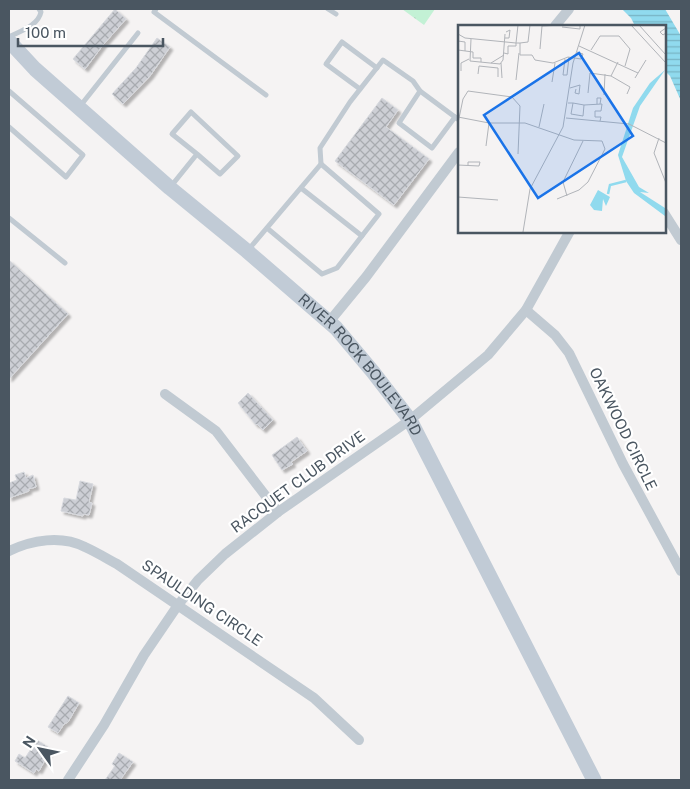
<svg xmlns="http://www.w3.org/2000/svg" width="690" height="789" viewBox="0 0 690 789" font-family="'Public Sans',sans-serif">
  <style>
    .park { fill: url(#park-tufts) }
    .water { fill: url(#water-rules) }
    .building { fill: url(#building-cross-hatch); stroke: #d7d9de; filter: url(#shadow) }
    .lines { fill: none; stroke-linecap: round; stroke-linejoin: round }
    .lane { stroke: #c1cad2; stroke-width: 5 }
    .street { stroke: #c1cad2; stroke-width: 10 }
    .secondary { stroke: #c1cbd6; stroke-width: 15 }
    .labels { text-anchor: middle; stroke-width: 4.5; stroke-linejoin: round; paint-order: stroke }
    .street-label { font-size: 15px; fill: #4a5661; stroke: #fff }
    .inset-river { fill: none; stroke: #90daee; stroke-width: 2.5 }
    .inset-road { fill: none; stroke: #b1b4b9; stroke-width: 1 }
    .view { fill: #1a73e8; fill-opacity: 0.15; stroke: #1a73e8; stroke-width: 2.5 }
    .inset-edge { fill: none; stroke: #4a5661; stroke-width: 2.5 }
  </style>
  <defs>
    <pattern id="park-tufts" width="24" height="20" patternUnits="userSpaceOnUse" patternTransform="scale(1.25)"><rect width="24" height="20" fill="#c3f1d5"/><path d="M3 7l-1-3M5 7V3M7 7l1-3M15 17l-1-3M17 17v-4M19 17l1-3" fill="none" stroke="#a0c6b0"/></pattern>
    <pattern id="water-rules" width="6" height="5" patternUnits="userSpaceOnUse" patternTransform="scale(1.25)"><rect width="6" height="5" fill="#90daee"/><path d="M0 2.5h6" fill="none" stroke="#78b4c4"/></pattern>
    <pattern id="building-cross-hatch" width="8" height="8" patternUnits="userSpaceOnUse" patternTransform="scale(1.25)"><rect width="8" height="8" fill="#cdcfd5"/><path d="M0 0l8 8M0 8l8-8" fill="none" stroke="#a8abb0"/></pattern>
    <filter id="shadow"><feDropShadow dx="3" dy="3" stdDeviation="1" flood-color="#0004"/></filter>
  </defs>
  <rect width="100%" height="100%" fill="#f5f3f3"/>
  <polygon class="park" points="402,9 435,9 424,25"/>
  <polygon class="water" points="622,9 665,9 681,36 681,101 670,76 664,70 664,26 635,26 631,18"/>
  <g class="building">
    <polygon points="115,9 126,19 103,45 85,69 73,59"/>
    <polygon points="157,38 170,47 150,76 123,104 112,94 136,68"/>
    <polygon points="382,98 398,110 386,127 429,159 394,205 335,161"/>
    <polygon points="9,260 68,314 9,379"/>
    <polygon points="248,393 273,420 263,430 257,424 256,425 238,403"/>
    <polygon points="297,437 307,451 291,462 293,464 282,470 272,455"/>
    <polygon points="24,472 26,478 33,475 36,487 28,489 29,491 9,498 9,483 17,480 15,475"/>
    <polygon points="80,481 93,484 89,502 92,503 89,515 83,514 83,516 61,511 64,498 76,500"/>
    <polygon points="68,696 79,703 68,722 64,724 58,733 48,727"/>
    <polygon points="37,740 51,749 39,771 36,769 34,773 15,761 19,754 25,758"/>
    <polygon points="119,753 133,762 120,780 105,780 115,766 112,764"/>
  </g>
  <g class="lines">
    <g class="lane">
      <polyline points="156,9 154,12 266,95"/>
      <polyline points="328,9 336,14"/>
      <path d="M9 37C20 31 38 26 41 12L39 9"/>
      <polyline points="360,89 326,64 342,42 377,68"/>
      <polyline points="9,91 83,155 66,177 9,127"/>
      <polyline points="420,91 455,117"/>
      <polyline points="81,105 138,33"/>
      <polyline points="321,164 320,148 350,102 383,60 413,81 420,91 399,123 432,148 455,117 459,120"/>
      <polyline points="172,185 197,154 172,134 191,112 238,156 220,174 197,154"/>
      <polyline points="301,188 362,236"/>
      <polyline points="9,218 65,263"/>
      <polyline points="249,249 321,164 379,214 337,268 322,274 267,228"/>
    </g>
    <g class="street">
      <polyline points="555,26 569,9"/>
      <polyline points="664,213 681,240"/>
      <polyline points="526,310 555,335 569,353 623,464 681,571"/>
      <polyline points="329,322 366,277 459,152"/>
      <polyline points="165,394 216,431 278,512"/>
      <path d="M9 551C32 540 61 535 85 547 96 552 106 558 117 564L314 698 359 740"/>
      <polyline points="68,780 104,725 144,655 178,605 198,580 225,554 278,512 410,420 488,355 526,310 570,231"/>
    </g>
    <path class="secondary" id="s1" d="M9 41 35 69 170 188 247 251 336 328 373 372 410 420 594 780"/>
  </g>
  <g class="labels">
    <g class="street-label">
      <text dy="5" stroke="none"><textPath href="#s1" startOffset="479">RIVER ROCK BOULEVARD</textPath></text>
      <text transform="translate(623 429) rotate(64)" y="5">OAKWOOD CIRCLE</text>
      <text transform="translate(298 482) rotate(-36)" y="5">RACQUET CLUB DRIVE</text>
      <text transform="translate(202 603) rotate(34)" y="5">SPAULDING CIRCLE</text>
    </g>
  </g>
  <g transform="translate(458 25)">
    <rect width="208" height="208" fill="#f5f3f3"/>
    <path d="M207 45 182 81 164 132 181 162 191 168 182 167 207 183V191L176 168 168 156 160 130 175 83 192 58ZM140 165 152 172 148 181 145 174 144 186 136 185 132 180Z" fill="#90daee"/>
    <path class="inset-river" d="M150 169 152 160 168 156"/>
    <path class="inset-road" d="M173 0 208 38M181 0 208 30M104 2 122 4V0M208 3 202 7 205 10 208 8M0 9 7 13 58 18M47 13H51L52 5 48 7M13 14 12 36 42 39 45 35 47 9M0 16 7 17V26M58 18H62V30H74L77 35 95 38 110 32 123 34 125 29 119 27M58 18 60 0M62 18 70 17 72 0M121 21 180 48M82 24 84 1 104 0M0 25 15 27V33H23V37M133 25 142 11H161L172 24 167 41M46 28 50 29V21H58V18M107 34 105 50H109L111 32M160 37 153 51 172 62 169 69M33 38 46 30M43 38 44 53M3 46V38L11 34M20 49 21 41 40 43V52M177 53 188 35M58 55 61 28M94 57 97 38M112 63 122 60 121 69 117 68 118 64M130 68 132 48 153 51M146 70 147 49M110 78H115L126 80 125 91 113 89 115 78M139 79V73H143L142 79M126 80 144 79 143 86H137V92H143L142 96M0 92 31 98H67L116 115 144 116 147 124 130 157 121 165 99 174M108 93 171 99 208 118M0 98 5 74 10 66 54 72 62 81 60 129M81 102 86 79M201 113 196 128 208 158M28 121 31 98M0 140 21 141 22 137H10V140M109 171 105 157 125 116M0 172 40 175M65 207 72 164 105 102 115 38 127 0"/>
    <path class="view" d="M121 28 175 111 80 173 26 90Z"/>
    <rect width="208" height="208" class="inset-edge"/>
  </g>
  <rect width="690" height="789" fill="none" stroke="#4a5661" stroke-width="20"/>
  <g transform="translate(40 749) rotate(303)" stroke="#ffffff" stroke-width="4" paint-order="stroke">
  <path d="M0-4L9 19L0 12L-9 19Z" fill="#4a5661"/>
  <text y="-8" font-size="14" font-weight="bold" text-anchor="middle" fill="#4a5661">N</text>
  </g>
  <path d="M18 38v8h145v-8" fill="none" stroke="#4a5661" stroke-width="2.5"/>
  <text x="25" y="38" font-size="15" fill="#4a5661" stroke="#ffffff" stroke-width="4" paint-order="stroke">100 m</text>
</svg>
